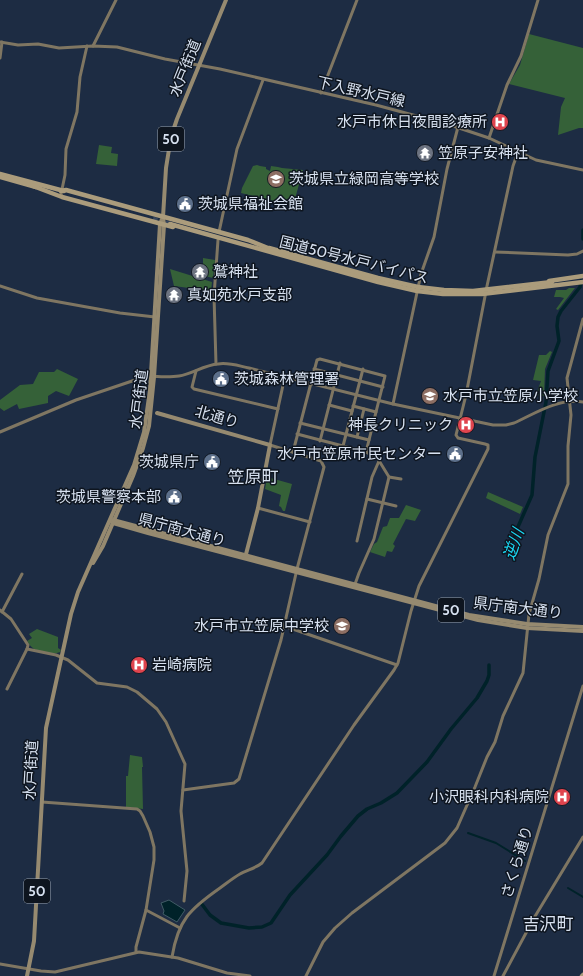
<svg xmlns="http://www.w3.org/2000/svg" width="583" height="976" viewBox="0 0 583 976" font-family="Cabin,'Noto Sans JP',sans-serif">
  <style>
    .green { fill: #356138 }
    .water { fill: #002229; stroke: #405b65 }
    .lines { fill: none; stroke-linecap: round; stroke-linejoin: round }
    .canal { stroke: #002229; stroke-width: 2 }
    .river { stroke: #002229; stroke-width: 3.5 }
    .highway-tunnel { stroke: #39475d; stroke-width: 4.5; stroke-dasharray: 4.5 2; stroke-linecap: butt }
    .secondary { stroke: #7f7662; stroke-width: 3 }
    .primary { stroke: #968a70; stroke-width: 4 }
    .highway { stroke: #ab9c7c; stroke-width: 4.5 }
    .labels { text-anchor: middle; stroke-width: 3; stroke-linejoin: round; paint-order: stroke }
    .shield { fill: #0e151f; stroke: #9ba4b1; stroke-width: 1 }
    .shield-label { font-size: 14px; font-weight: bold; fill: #d7e1f0 }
    .street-label { font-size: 15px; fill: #d7e1f0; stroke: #0e151f }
    .poi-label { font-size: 15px; fill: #d7e1f0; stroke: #0e151f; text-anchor: start }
    .water-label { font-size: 16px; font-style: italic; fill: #1ad8f4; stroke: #0e151f }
    .quarter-label { font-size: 17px; fill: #d7e1f0; stroke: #0e151f }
  </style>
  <rect width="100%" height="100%" fill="#1d2c43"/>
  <g class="green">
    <polygon points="529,34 583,48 583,128 579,128 558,135 561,107 565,98 509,84 520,65"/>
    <polygon points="99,145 112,147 111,153 118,154 117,166 96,164"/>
    <polygon points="257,165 260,166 266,167 266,169 270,171 271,166 278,167 282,168 303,170 293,206 241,193 242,188 253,166"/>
    <polygon points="203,258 215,260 213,278 196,274 194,267 203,267"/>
    <polygon points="170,269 212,282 211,291 174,286"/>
    <polygon points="569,288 575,288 558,310 556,309 564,298 560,297 554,297 556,290 566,290"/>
    <polygon points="550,351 552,352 545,369 544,396 536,395 541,381 533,380 539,355 546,355"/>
    <polygon points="57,369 78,379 69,396 56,391 48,396 48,403 19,409 17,404 4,411 0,408 0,400 20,385 33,384 39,372 54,372"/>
    <polygon points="267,477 292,484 285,511 283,511 281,507 279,506 281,495 265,489"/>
    <polygon points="488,492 523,507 520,514 486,498"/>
    <polygon points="406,505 421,510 415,521 406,519 393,544 395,546 392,552 387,551 385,557 370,552 374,544 377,542 383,527 387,526 390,518 399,518"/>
    <path d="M37 629 58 637V648L61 650 60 652C54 655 40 652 34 649 31 647 29 644 27 641L32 638 29 634Z"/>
    <polygon points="130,755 142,757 143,767 142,767 143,809 126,807 126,776 128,776"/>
  </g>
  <polygon class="water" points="169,900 185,910 177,922 163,914 164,911 161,903"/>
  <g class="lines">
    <g class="canal">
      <polyline points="468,833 496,843 525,861"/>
      <polyline points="568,888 583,897"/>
    </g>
    <g class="river">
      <polyline points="583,230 583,239"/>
      <polyline points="511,546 517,529 532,495 535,457 546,402 548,371 559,341 557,326 558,317 561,311 580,287 581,281"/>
      <polyline points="201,903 210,915 221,923 249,928 262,927 271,923 290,895 327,855 341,836 358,816 367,809 381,803 397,793 427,762 451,729 477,698 487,681 489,675 489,665"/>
    </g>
    <polyline class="highway-tunnel" points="153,219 170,224"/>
    <g class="secondary">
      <polyline points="0,42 18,45 38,44 59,48 93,46 117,47 165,59 220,69 376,105 450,125 489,138 536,160 583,170"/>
      <polyline points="93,46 116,0"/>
      <polyline points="0,58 2,42"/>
      <polyline points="321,93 357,0"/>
      <polyline points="489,138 507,85 521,56 538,0"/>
      <polyline points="62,197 61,194 65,175 66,149 77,112 80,77 87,46"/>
      <polyline points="219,232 237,149 263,80"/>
      <polyline points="495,252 568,255 577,254 583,251"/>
      <polyline points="0,286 37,298 120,313 155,317"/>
      <polyline points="216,364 214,296 218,240"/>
      <polyline points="314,369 383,387"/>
      <polyline points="196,371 192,387 194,389 278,409"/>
      <polyline points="393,404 421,274 434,237 447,169 458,127"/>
      <polyline points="329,405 352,411"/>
      <polyline points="353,406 376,412"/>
      <polyline points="300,423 369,440"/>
      <path d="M0 432 76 400 141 378C153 375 166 378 179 376 192 374 204 365 218 364 228 362 239 366 249 368L393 404 493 425H506L514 423C536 413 558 398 583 402"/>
      <polyline points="297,434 366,452"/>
      <polyline points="357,437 364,409"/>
      <polyline points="320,441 340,363"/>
      <polyline points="343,446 363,369"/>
      <polyline points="293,452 317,360 320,359 385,376 366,452 378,459 389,477 374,539 359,573 354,587"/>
      <polyline points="389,477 401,479"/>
      <polyline points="367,499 396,506"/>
      <polyline points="258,508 310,522"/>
      <polyline points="357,541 372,477 379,461"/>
      <polyline points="0,610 11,619 28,645 27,649 7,689"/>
      <polyline points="2,612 22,574"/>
      <polyline points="284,626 397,665"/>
      <polyline points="27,649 56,655 68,660 97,683 127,687 137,692 157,709 166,722 185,764 181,811 187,871 184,901"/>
      <polyline points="183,790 234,783 239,779 281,640 297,569 324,467 321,461 270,445 285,376"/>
      <polyline points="42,802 137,809 140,811 143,816 150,832 154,847 154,860 146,910 180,928"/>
      <polyline points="136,952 136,947 146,910"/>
      <path d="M172 957C178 920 190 909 220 888 227 883 233 878 240 874 247 870 256 868 262 863L354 725 394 670 398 663 411 611 419 586 488 449V445L485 444 458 438 456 435 466 395 487 286 513 166 518 152"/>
      <polyline points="0,964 41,971 55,972 139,952 178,958 227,973 250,976"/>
      <polyline points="306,976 323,942 335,928 352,913 445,843 457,828 475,787 487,757 495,742 503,716 523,673 529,614 539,579 548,535 568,484 568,446 571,415 567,378 583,319"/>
      <polyline points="494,976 583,686"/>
      <polyline points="503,976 534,918 583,837"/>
    </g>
    <g class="primary">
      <polyline points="157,413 270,445 258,508 245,558"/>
      <polyline points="113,520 469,615 527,624 583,627"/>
      <polyline points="112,522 113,523 148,533 478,620 527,628 583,631"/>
      <polyline points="93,563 103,546 133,476 143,448 149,426 154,377 164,225 163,217 166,168 171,137 177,119 226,0"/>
      <polyline points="27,976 34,941 46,728 71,614 78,592 134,465 144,432 150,390 160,224 163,217"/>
    </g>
    <g class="highway">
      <polyline points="0,174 64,191"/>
      <polyline points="0,177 36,187"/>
      <polyline points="33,186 62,197 173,227"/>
      <polyline points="61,191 66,190 248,240 268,248"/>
      <polyline points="170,224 378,282 417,291 443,294 482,294 583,282"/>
      <polyline points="269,248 378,278 418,287 444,290 473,291 552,282"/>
      <polyline points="549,281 583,276"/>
      <polyline points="582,976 583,975"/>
    </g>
  </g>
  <defs>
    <g id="hospital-disc" transform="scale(0.9)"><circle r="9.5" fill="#e0444e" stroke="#0e151f"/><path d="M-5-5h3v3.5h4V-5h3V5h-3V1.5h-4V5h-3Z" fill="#fff"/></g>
    <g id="temple-disc" transform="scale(0.9)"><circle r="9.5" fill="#6b7280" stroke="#0e151f"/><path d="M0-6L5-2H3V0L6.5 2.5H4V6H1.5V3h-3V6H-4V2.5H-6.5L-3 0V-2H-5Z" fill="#fff"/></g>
    <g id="school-disc" transform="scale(0.9)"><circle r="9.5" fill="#8d6e63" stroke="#0e151f"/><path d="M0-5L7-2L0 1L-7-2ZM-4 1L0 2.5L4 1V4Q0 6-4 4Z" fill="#fff"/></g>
    <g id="civic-disc" transform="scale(0.9)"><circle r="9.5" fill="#5c6f8a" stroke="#0e151f"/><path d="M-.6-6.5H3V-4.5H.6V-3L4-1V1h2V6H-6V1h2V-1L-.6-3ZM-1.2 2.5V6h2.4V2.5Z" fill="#fff"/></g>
  </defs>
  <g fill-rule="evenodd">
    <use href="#hospital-disc" x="500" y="122"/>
    <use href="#temple-disc" x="425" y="153"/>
    <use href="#school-disc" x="276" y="179"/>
    <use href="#civic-disc" x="185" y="204"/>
    <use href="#temple-disc" x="200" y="272"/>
    <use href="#temple-disc" x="174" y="295"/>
    <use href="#civic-disc" x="221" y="379"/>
    <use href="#school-disc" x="430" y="396"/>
    <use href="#hospital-disc" x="466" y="425"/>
    <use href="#civic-disc" x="455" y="454"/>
    <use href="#civic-disc" x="212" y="462"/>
    <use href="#civic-disc" x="174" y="497"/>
    <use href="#school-disc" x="342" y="626"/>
    <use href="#hospital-disc" x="139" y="665"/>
    <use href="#hospital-disc" x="562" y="797"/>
  </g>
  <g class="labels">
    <g class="shield">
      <rect x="158" y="127" width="26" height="24" rx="3"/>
      <rect x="438" y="598" width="26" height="24" rx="3"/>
      <rect x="24" y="879" width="26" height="24" rx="3"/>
    </g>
    <g class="shield-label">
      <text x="171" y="144">50</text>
      <text x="451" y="615">50</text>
      <text x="37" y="896">50</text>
    </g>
    <g class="street-label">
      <text transform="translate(185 68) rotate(-68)" y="5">水戸街道</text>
      <text transform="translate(361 92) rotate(13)" y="5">下入野水戸線</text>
      <text transform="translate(354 260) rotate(14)" y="5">国道50号水戸バイパス</text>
      <text transform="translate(139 399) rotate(-83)" y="5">水戸街道</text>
      <text transform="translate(217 417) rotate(16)" y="5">北通り</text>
      <text transform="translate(182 530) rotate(15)" y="5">県庁南大通り</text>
      <text transform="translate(518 608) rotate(7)" y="5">県庁南大通り</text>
      <text transform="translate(31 770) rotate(-87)" y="5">水戸街道</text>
      <text transform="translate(517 862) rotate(-73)" y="5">さくら通り</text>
    </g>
    <g class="poi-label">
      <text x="487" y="127" text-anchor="end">水戸市休日夜間診療所</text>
      <text x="438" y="158">笠原子安神社</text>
      <text x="289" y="184">茨城県立緑岡高等学校</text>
      <text x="198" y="209">茨城県福祉会館</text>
      <text x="213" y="277">鷲神社</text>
      <text x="187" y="300">真如苑水戸支部</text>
      <text x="234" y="384">茨城森林管理署</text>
      <text x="443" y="401">水戸市立笠原小学校</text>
      <text x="453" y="430" text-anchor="end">神長クリニック</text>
      <text x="442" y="459" text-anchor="end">水戸市笠原市民センター</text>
      <text x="199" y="467" text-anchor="end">茨城県庁</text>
      <text x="161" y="502" text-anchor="end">茨城県警察本部</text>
      <text x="329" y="631" text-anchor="end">水戸市立笠原中学校</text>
      <text x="152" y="670">岩崎病院</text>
      <text x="549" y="802" text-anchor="end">小沢眼科内科病院</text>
    </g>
    <g class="water-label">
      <text transform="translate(513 544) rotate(-71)" y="6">逆川</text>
    </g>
    <g class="quarter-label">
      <text x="253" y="483">笠原町</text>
      <text x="548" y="930">吉沢町</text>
    </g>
  </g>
</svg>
